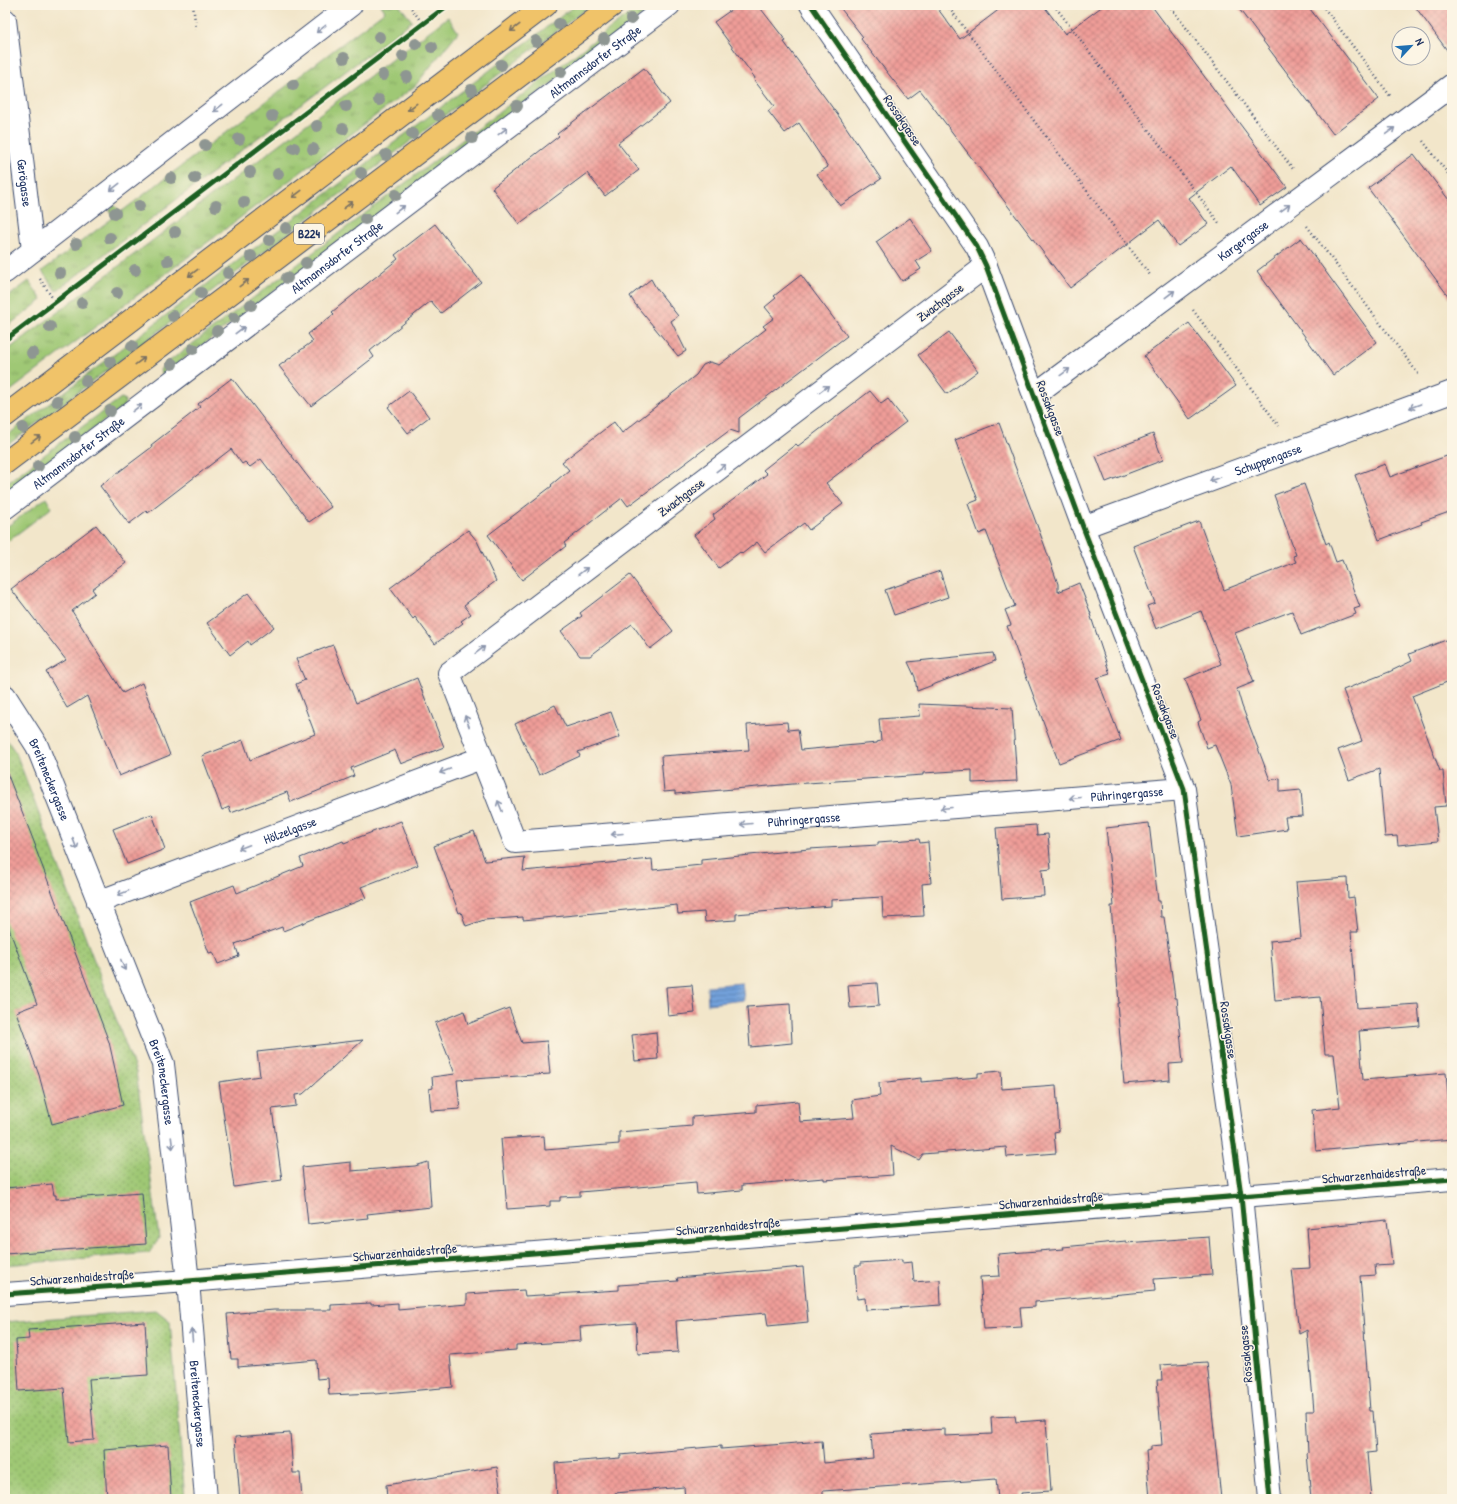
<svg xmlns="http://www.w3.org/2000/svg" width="1457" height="1504" viewBox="0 0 1457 1504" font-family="'Patrick Hand',sans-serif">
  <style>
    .grass { fill: url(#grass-tufts); stroke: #5d7c69 }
    .garden { fill: url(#garden-dots); stroke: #5d7c69 }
    .water { fill: url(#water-rules); stroke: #46689c }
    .building { fill: url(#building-cross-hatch) }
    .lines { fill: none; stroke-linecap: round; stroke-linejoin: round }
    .minor-casing { stroke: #3b4a6e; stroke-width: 24 }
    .major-casing { stroke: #3b4a6e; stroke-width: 24 }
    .path { stroke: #3b4a6e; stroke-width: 2.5; stroke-dasharray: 1 3; stroke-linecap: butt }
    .minor { stroke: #fff; stroke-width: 22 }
    .major { stroke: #f0c369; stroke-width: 22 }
    .cycleway-casing { stroke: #fcf5e5; stroke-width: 8 }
    .cycleway { stroke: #1b5e20; stroke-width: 5 }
    .tree { fill: #8e9692 }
    .oneway { stroke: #7b7263 }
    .oneway2 { stroke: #8d97ae }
    .labels { text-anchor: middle; stroke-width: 3; stroke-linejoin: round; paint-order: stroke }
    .shield { fill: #fcf5e5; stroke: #5e6a86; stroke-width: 1 }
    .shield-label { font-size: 12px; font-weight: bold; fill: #1b2f5e }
    .street-label { font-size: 13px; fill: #1b2f5e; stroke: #fcf5e5 }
  </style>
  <defs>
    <pattern id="grass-tufts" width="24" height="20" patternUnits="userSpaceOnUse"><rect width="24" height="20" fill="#9fc874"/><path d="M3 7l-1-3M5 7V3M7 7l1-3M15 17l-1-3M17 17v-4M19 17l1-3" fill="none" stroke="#81a362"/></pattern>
    <pattern id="garden-dots" width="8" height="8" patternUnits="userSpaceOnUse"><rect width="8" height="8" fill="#9fc874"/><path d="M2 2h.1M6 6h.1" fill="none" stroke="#81a362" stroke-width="1.8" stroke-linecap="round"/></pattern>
    <pattern id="water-rules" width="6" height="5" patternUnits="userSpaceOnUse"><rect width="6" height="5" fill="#72a0da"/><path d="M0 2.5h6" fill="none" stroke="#5d83b4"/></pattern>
    <pattern id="building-cross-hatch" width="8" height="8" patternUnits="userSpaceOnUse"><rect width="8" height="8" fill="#ef9d98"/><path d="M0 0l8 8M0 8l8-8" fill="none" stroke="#c1807f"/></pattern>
  </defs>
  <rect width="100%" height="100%" fill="#fcf5e5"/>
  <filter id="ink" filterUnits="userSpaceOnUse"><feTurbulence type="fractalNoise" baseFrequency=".025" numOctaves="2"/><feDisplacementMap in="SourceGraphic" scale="8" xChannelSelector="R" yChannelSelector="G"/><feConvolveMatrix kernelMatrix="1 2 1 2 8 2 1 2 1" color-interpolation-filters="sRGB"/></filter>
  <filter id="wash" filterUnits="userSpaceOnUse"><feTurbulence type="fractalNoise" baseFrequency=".012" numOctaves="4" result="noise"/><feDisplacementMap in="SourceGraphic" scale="16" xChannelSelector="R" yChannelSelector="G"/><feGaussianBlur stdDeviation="0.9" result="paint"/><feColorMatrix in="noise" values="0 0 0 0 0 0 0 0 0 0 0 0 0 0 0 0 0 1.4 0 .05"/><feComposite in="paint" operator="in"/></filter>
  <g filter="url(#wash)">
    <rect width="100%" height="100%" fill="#f2e6ca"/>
    <g class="grass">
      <polygon points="381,5 399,5 412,21 56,291 42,271 114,217 109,211 114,205 121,212 385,11"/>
      <polygon points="576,5 591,5 5,447 5,437"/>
      <polygon points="641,5 656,5 166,372 163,374 161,373 160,370 163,366"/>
      <polygon points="448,17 458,32 415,86 5,395 5,352"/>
      <polygon points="29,281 42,300 5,328 5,299"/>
      <polygon points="121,398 124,399 125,402 124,406 5,495 5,484"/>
      <polygon points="46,498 51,507 50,509 8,541 5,540 5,528"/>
    </g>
    <g class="garden">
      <polygon points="5,737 16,753 136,1072 159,1238 149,1253 5,1265"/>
      <polygon points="156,1310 170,1321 185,1499 5,1499 5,1322"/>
    </g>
    <polygon class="water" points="742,983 744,1000 708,1004 707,986"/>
    <g id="blocks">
      <g class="building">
        <polygon points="738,5 758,5 786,41 784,42 840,118 881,179 840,206 817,174 828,167 799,123 785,133 768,111 774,106 754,80 755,78 714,22"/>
        <polygon points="838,5 935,5 960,39 1005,5 1043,5 1065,34 1104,5 1151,5 1287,187 1260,206 1231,166 1189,198 1208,224 1178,246 1159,220 1070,288 924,95 920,90 908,99 861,39 863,37"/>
        <polygon points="1236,5 1307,5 1379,99 1333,134"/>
        <polygon points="1414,5 1452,5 1452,57"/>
        <polygon points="644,68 670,103 618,143 639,170 605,196 587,173 519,224 492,188 559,136 557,134"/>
        <polygon points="1414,154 1452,204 1452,301 1368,188"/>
        <polygon points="910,218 932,251 916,261 921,269 902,281 876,242"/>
        <polygon points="435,224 481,282 441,313 431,301 370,351 374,357 311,406 279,366 313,341 308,334 334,314 332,312 398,259 395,255"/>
        <polygon points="1301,238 1377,342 1333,375 1257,271"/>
        <polygon points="801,275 847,336 739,418 739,433 730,430 628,506 622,498 564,543 566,546 522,580 488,535 552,486 551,485 569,470 562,462 614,422 622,433 696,375 703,365 710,362 719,365 766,329 763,326 774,318 765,307 776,298 774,296"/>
        <polygon points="651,279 656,288 678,316 671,321 686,351 678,356 635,304 630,296"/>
        <polygon points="1189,323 1236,386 1190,419 1144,356"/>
        <polygon points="949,332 978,371 947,394 918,355"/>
        <polygon points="232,378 331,507 309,522 261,459 250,467 245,462 242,464 231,449 148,513 146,511 129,524 100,486 152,447 151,445 200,407 198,404"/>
        <polygon points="409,391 429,417 408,433 388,407"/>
        <polygon points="870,391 881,404 888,399 906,422 826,483 843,504 809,530 804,523 765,552 757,542 742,554 740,552 719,568 694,535 715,519 713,515 767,474 763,470 796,444 798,446"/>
        <polygon points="999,423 1044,544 1058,584 1058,592 1079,583 1091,614 1090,614 1110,674 1097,678 1121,740 1059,763 1007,626 1011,625 1005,610 1015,606 986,531 979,534 968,504 978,500 955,440"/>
        <polygon points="1153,434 1163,460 1106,482 1096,456"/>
        <polygon points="1452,454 1452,511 1421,522 1422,524 1379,540 1355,475 1385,464 1390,477"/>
        <polygon points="1304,484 1326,544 1329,542 1336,562 1342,560 1360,607 1354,609 1356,614 1301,635 1292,611 1235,633 1254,682 1237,689 1242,706 1270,780 1280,778 1280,792 1301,790 1303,816 1285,817 1287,829 1238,836 1231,785 1215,745 1207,748 1198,722 1201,720 1185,679 1221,664 1201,611 1156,629 1147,606 1155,603 1133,546 1199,521 1224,590 1296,562 1293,556 1296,555 1274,495"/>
        <polygon points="96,525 126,563 92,589 95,593 72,611 123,693 142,683 170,755 119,776 87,696 67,708 46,672 66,660 11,589"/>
        <polygon points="468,530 477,541 496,581 464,605 471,614 461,621 463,623 435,644 415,617 413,619 390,588"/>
        <polygon points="940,571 948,597 894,615 885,590"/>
        <polygon points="630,575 673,631 650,649 632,624 590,656 580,656 561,631 582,616 580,613"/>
        <polygon points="248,593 274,627 250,645 248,641 230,655 207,623"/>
        <polygon points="1446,640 1452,656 1452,680 1412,696 1440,771 1443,771 1446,806 1434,807 1438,841 1398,845 1397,836 1385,837 1379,769 1349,780 1338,750 1362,741 1343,690 1389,672 1412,661 1409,654"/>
        <polygon points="333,645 356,703 417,678 444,747 401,764 395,750 351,768 354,776 291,802 287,792 231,813 229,807 222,810 202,756 243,740 250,760 315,734 296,684 305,680 296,659"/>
        <polygon points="993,653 995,661 917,691 915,677 908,662"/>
        <polygon points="919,704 1012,708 1017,781 972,783 972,770 923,773 923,775 793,784 675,794 675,791 664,792 661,756 749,750 747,725 787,722 788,730 798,729 801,750 877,743 877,742 881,741 879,719 920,716"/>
        <polygon points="555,705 566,727 611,712 620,737 578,752 580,756 539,775 515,724"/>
        <polygon points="5,773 7,773 36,847 35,847 109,1042 123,1105 52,1124 39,1075 16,1012 37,1004 5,918"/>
        <polygon points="152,814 165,849 127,864 113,829"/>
        <polygon points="401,821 418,865 361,887 366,898 283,931 282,927 235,944 239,956 218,964 213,952 209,953 190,902 234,885 237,893 303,866 300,858 343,841 344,843"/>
        <polygon points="1149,823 1158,901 1160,901 1161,917 1164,917 1175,998 1177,998 1183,1063 1169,1064 1170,1080 1124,1084 1117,1003 1119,1003 1111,906 1114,906 1106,828"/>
        <polygon points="1036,825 1037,835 1048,834 1051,869 1042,870 1044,896 1002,899 996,828"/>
        <polygon points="474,831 485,861 525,857 523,871 652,859 653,870 701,865 701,860 809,849 878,845 878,842 919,839 920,843 928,842 931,883 922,884 924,916 883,918 882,897 831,900 831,906 736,914 736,920 705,922 704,912 678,914 677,905 523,920 523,917 484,920 466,926 461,912 459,913 434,846"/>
        <polygon points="1347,878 1348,898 1354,897 1358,932 1351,932 1357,1008 1418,1004 1420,1026 1359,1031 1363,1080 1446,1073 1452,1139 1316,1151 1312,1110 1340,1107 1334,1054 1325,1054 1320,997 1275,1001 1270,941 1301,938 1296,882"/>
        <polygon points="877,983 879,1006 850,1008 848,985"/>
        <polygon points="692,985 695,1013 668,1016 666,987"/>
        <polygon points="790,1004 792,1043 750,1047 747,1007"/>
        <polygon points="509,1008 522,1043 547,1041 550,1074 457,1080 460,1109 431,1111 429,1089 433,1088 432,1077 455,1074 435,1023 464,1011 468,1024"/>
        <polygon points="656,1032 658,1059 635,1061 632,1035"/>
        <polygon points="363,1040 303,1094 295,1095 296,1106 272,1109 282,1180 234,1187 219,1082 260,1076 257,1052"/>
        <polygon points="1001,1071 1002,1089 1056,1085 1059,1131 1054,1132 1056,1153 1007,1157 1006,1147 923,1154 919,1160 891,1146 893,1175 824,1180 824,1178 742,1185 742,1190 697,1194 696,1182 580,1192 580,1196 560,1197 560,1201 550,1201 550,1206 507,1209 501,1139 544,1136 545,1150 619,1144 619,1132 692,1126 692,1117 756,1112 756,1105 798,1101 800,1122 854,1118 852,1100 880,1096 879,1083 921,1078 921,1082 978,1077 978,1073"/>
        <polygon points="351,1162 351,1171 415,1166 428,1162 431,1207 367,1214 368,1218 308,1224 302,1167"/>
        <polygon points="52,1184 54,1195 56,1195 56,1199 142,1193 146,1244 5,1254 5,1188"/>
        <polygon points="1387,1220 1392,1264 1375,1265 1376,1275 1360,1276 1370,1411 1373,1411 1376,1452 1367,1453 1371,1499 1311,1499 1307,1453 1308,1453 1306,1411 1314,1411 1307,1330 1299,1334 1292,1269 1310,1268 1307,1228"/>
        <polygon points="1209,1237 1212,1275 1154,1279 1155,1291 1035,1302 1035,1307 1020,1308 1022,1327 984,1329 980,1277 1000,1276 998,1254 1064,1249 1063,1247 1126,1241 1126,1243"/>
        <polygon points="902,1260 902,1263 912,1262 914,1282 940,1280 941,1305 866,1310 865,1298 857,1299 855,1266 860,1266 860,1263"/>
        <polygon points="803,1267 808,1322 768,1326 766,1313 676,1321 678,1352 638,1354 636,1323 580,1327 581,1341 516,1345 516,1350 450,1355 453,1387 375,1394 374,1393 329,1395 328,1378 317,1379 316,1360 238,1367 238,1359 231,1359 227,1314 274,1310 331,1310 331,1305 371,1303 371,1305 398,1303 398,1310 467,1304 467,1294 524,1290 525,1296 619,1290 619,1285 678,1281 677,1278"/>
        <polygon points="145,1322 148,1375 89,1379 94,1440 69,1442 64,1388 19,1391 16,1340 29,1339 28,1330"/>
        <polygon points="1207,1362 1221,1499 1150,1499 1146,1451 1151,1450 1151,1446 1162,1445 1157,1380 1162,1380 1161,1365"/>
        <polygon points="1015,1416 1016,1422 1046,1420 1051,1491 1021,1493 1022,1499 998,1499 996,1479 823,1491 823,1498 811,1499 685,1499 684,1487 615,1493 615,1497 608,1498 609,1499 557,1499 555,1463 620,1458 620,1455 721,1446 721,1449 822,1441 824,1463 873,1458 871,1434 945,1429 945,1436 992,1434 991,1417"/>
        <polygon points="290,1433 293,1473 300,1473 302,1499 240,1499 235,1437"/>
        <polygon points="168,1445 171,1499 107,1499 104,1450"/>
        <polygon points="497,1467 502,1499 387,1499 386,1485"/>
      </g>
    </g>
  </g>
  <g filter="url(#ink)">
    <use href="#blocks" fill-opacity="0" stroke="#3b4a6e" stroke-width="1"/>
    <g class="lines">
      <g class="minor-casing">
        <g id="minor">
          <polyline points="811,5 977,247 986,266 1083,527 1184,789 1241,1195 1270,1499"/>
          <path id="s1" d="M5 20 33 250"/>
          <path id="s2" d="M986 266 449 673 515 842 1184 789"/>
          <polyline points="5,272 351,5"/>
          <path id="s3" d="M1034 395 1452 85"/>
          <path id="s4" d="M5 508 669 5"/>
          <path id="s5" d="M1083 527 1452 392"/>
          <path id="s6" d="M5 696 37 746 163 1064 188 1281 206 1499"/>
          <path id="s7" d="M98 902 481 758"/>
          <polyline points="5,1294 188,1281 1452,1179"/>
        </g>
      </g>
      <g class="major-casing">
        <g id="major">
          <polyline points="5,416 546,5"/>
          <polyline points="5,463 613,5"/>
        </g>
      </g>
      <g class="path">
        <polyline points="193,5 196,29"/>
        <polyline points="409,5 423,24"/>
        <polyline points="947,5 1150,275"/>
        <polyline points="1054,5 1219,223"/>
        <polyline points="1169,5 1293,169"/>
        <polyline points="1322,5 1391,97"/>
        <polyline points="1423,141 1452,179"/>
        <polyline points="1307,226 1419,375"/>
        <polyline points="40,279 55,302"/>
        <polyline points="1193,310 1279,426"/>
      </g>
      <use href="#minor" class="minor"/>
      <use href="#major" class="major"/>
      <g class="cycleway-casing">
        <g id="cycleway">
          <polyline points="811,5 977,247 986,266 1083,527 1184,789 1241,1195 1270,1499"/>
          <polyline points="5,340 448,5"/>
          <polyline points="5,1294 188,1281 1452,1179"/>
        </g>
      </g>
      <use href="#cycleway" class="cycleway"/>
    </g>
    <g class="tree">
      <circle cx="631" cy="19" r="6"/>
      <circle cx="559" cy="24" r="6"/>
      <circle cx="379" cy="37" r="6"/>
      <circle cx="604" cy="39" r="6"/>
      <circle cx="536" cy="41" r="6"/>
      <circle cx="416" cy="44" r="6"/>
      <circle cx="432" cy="47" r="6"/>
      <circle cx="403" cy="56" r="6"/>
      <circle cx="344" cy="58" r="6"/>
      <circle cx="501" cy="65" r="6"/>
      <circle cx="561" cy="72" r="6"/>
      <circle cx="383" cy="75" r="6"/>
      <circle cx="407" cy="77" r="6"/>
      <circle cx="293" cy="85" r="6"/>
      <circle cx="471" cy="90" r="6"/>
      <circle cx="379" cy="100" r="6"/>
      <circle cx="346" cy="106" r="6"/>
      <circle cx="517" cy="106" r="6"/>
      <circle cx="438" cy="115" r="6"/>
      <circle cx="272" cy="116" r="6"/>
      <circle cx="317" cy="126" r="6"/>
      <circle cx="343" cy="129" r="6"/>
      <circle cx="412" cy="134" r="6"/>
      <circle cx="472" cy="138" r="6"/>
      <circle cx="239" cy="139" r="6"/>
      <circle cx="205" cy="145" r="6"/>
      <circle cx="294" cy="148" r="6"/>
      <circle cx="313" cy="149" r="6"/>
      <circle cx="386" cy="155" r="6"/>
      <circle cx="250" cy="172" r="6"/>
      <circle cx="361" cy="173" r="6"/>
      <circle cx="278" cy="174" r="6"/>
      <circle cx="171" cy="178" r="6"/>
      <circle cx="195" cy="178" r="6"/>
      <circle cx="396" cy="195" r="6"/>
      <circle cx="244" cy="202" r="6"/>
      <circle cx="139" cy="206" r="6"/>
      <circle cx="216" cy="206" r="6"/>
      <circle cx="115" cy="213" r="6"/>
      <circle cx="365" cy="219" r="6"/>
      <circle cx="286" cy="228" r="6"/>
      <circle cx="175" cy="232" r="6"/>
      <circle cx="110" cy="238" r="6"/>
      <circle cx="269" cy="240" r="6"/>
      <circle cx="76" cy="244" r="6"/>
      <circle cx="251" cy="256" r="6"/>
      <circle cx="168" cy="261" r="6"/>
      <circle cx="306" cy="263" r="6"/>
      <circle cx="135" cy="270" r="6"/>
      <circle cx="60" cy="273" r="6"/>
      <circle cx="228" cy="273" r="6"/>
      <circle cx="287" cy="278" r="6"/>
      <circle cx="117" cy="293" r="6"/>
      <circle cx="201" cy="293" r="6"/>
      <circle cx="82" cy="303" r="6"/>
      <circle cx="251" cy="305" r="6"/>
      <circle cx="173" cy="316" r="6"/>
      <circle cx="234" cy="318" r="6"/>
      <circle cx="50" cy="327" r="6"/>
      <circle cx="217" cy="331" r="6"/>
      <circle cx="132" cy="346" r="6"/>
      <circle cx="193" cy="349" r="6"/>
      <circle cx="32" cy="353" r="6"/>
      <circle cx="110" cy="362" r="6"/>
      <circle cx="172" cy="364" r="6"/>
      <circle cx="86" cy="381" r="6"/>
      <circle cx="57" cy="401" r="6"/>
      <circle cx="110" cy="411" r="6"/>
      <circle cx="23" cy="428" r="6"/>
      <circle cx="75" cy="437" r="6"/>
      <circle cx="38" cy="466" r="6"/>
    </g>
    <defs><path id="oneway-shaft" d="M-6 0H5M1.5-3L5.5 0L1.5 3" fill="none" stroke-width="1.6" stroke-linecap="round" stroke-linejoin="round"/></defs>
    <g class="oneway">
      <use href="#oneway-shaft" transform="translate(515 28) rotate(143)"/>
      <use href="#oneway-shaft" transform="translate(412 107) rotate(143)"/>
      <use href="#oneway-shaft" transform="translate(297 194) rotate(143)"/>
      <use href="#oneway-shaft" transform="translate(348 205) rotate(-37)"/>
      <use href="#oneway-shaft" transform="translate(193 273) rotate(143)"/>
      <use href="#oneway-shaft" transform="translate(244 283) rotate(-37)"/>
      <use href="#oneway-shaft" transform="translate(140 361) rotate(-37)"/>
      <use href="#oneway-shaft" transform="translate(36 439) rotate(-37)"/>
    </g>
    <g class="oneway2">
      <use href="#oneway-shaft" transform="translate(321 29) rotate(142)"/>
      <use href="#oneway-shaft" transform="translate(218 108) rotate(142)"/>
      <use href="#oneway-shaft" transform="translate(503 131) rotate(-37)"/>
      <use href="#oneway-shaft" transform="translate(1390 131) rotate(-36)"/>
      <use href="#oneway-shaft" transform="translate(115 187) rotate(142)"/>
      <use href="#oneway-shaft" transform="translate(1285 208) rotate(-36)"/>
      <use href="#oneway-shaft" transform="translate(400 209) rotate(-37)"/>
      <use href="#oneway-shaft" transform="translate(1170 294) rotate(-37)"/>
      <use href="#oneway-shaft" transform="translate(240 330) rotate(-37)"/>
      <use href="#oneway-shaft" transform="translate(1065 372) rotate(-36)"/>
      <use href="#oneway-shaft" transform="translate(824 389) rotate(-37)"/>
      <use href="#oneway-shaft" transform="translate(1415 406) rotate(160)"/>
      <use href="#oneway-shaft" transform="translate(137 408) rotate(-37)"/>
      <use href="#oneway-shaft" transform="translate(721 468) rotate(-37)"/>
      <use href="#oneway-shaft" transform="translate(1215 479) rotate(160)"/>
      <use href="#oneway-shaft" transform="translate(583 571) rotate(-37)"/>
      <use href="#oneway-shaft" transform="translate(480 650) rotate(-37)"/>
      <use href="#oneway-shaft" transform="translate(467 721) rotate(-111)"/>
      <use href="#oneway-shaft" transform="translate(445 771) rotate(159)"/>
      <use href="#oneway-shaft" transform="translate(1075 798) rotate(175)"/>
      <use href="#oneway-shaft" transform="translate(500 806) rotate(-112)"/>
      <use href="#oneway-shaft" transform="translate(946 808) rotate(175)"/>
      <use href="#oneway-shaft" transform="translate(746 824) rotate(175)"/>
      <use href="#oneway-shaft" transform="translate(617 834) rotate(175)"/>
      <use href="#oneway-shaft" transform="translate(75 844) rotate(69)"/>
      <use href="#oneway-shaft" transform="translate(244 847) rotate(159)"/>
      <use href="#oneway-shaft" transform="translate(123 893) rotate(159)"/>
      <use href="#oneway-shaft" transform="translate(123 965) rotate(68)"/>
      <use href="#oneway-shaft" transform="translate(172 1143) rotate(83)"/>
      <use href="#oneway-shaft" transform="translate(192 1335) rotate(-95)"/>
    </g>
  </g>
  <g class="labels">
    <rect class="shield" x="294" y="224" width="30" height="20" rx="3"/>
    <g class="shield-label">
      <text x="309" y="238">B224</text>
    </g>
    <g class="street-label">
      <text dy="5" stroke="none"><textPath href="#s4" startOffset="740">Altmannsdorfer Straße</textPath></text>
      <text transform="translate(903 120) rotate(56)" y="5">Rossakgasse</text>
      <text dy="5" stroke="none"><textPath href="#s1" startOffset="164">Gerögasse</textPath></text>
      <text dy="5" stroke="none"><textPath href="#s3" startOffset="260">Kargergasse</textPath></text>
      <text dy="5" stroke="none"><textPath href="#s4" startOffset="416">Altmannsdorfer Straße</textPath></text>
      <text transform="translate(940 302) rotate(-37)" y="5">Zwachgasse</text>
      <text transform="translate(1051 408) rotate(69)" y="5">Rossakgasse</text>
      <text dy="5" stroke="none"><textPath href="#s4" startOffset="92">Altmannsdorfer Straße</textPath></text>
      <text dy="5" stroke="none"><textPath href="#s5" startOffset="197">Schuppengasse</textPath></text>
      <text transform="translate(681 497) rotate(-37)" y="5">Zwachgasse</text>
      <text transform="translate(1166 711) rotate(69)" y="5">Rossakgasse</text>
      <text dy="5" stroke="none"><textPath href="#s6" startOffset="95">Breiteneckergasse</textPath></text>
      <text dy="5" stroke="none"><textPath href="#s2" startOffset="1469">Pühringergasse</textPath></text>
      <text dy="5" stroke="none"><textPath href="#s2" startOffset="1145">Pühringergasse</textPath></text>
      <text dy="5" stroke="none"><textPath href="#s7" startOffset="205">Hölzelgasse</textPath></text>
      <text transform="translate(1229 1030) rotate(82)" y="5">Rossakgasse</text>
      <text dy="5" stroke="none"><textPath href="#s6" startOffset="419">Breiteneckergasse</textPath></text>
      <text transform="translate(1374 1174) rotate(-5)" y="5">Schwarzenhaidestraße</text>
      <text transform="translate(1051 1200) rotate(-5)" y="5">Schwarzenhaidestraße</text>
      <text transform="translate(728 1226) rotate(-5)" y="5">Schwarzenhaidestraße</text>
      <text transform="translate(405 1252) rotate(-5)" y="5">Schwarzenhaidestraße</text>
      <text transform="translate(82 1277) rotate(-4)" y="5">Schwarzenhaidestraße</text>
      <text transform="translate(1245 1354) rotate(-95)" y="5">Rossakgasse</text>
      <text dy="5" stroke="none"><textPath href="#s6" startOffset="743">Breiteneckergasse</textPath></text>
    </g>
  </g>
  <rect width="1457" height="1504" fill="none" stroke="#fcf5e5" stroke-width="20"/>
  <g transform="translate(1411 46) rotate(64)"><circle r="19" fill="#fcf5e5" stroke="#a2a6af"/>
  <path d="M0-3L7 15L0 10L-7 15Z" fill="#1f6fb2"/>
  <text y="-6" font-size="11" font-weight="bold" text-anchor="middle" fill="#1b2f5e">N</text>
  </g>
</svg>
